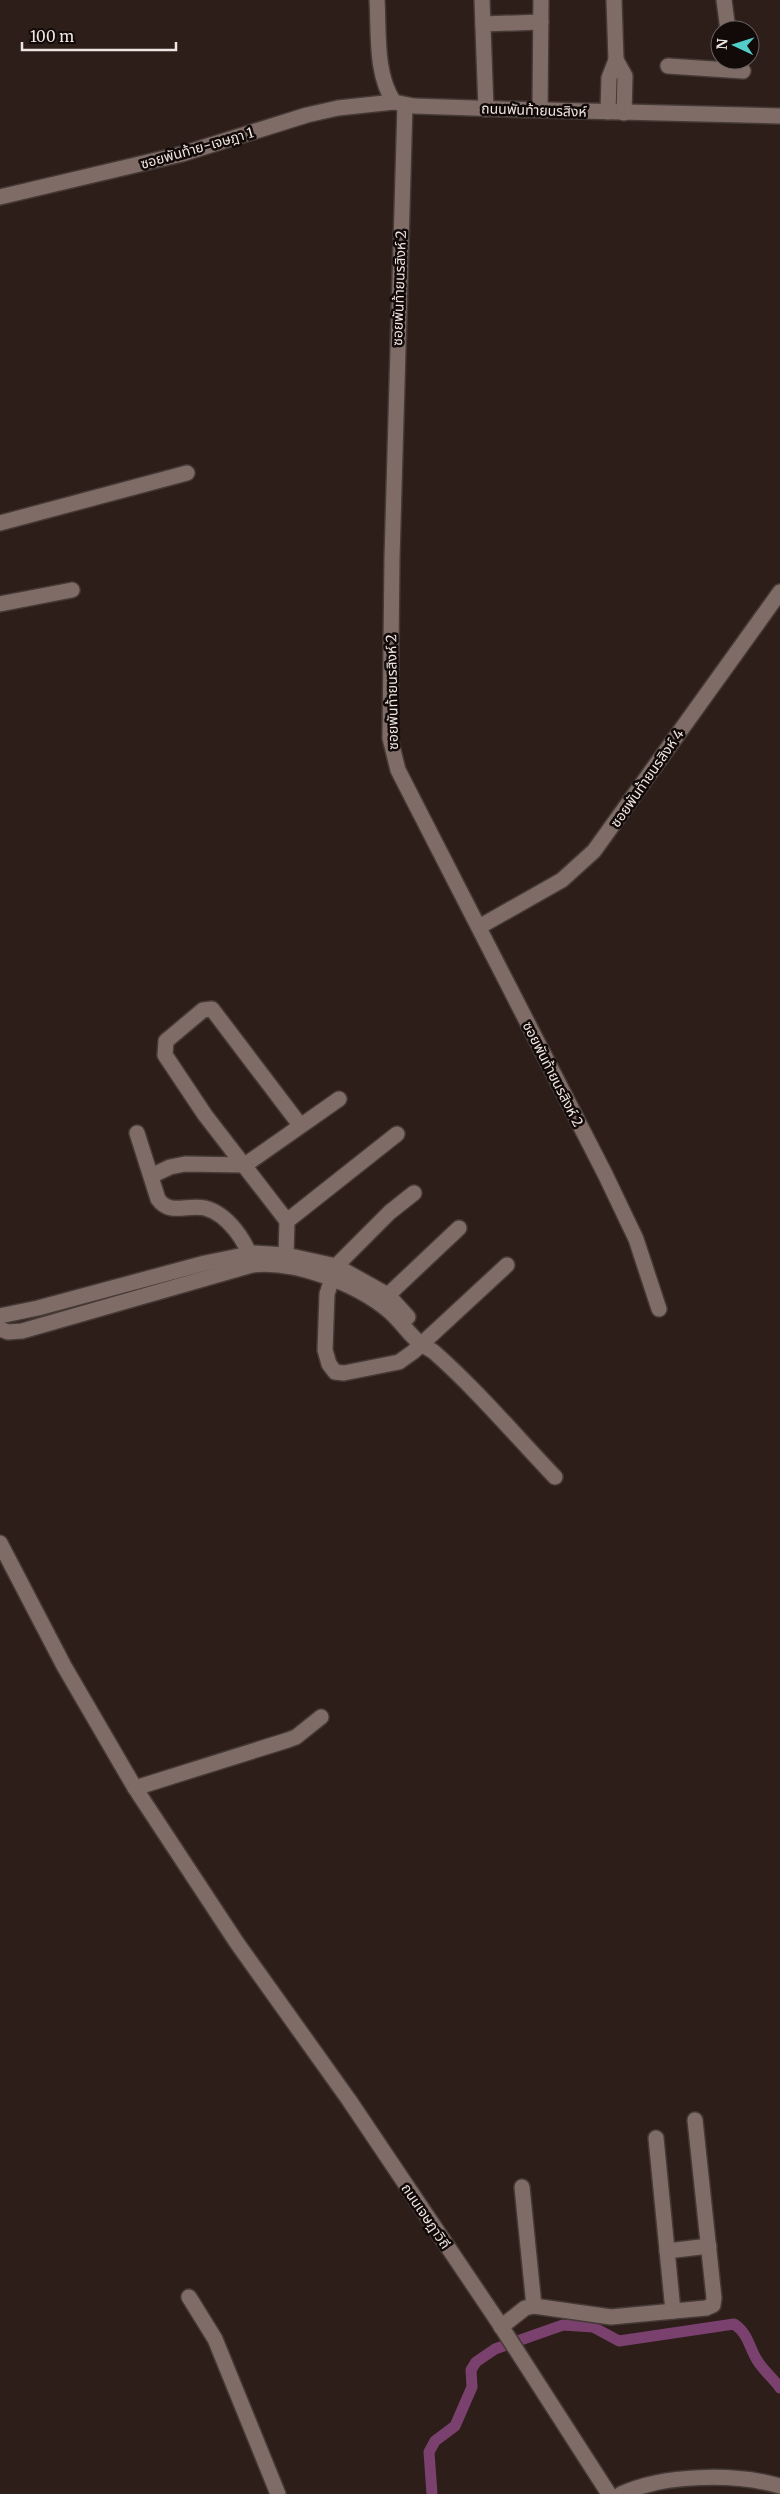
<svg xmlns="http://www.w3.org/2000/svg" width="780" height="2494" viewBox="0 0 780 2494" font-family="Merriweather,'Noto Sans Thai',serif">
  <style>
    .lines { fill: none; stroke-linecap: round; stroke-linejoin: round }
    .canal { stroke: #7a416e; stroke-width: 11 }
    .minor-casing { stroke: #453936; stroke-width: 18 }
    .minor { stroke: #7f6c66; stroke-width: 15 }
    .labels { text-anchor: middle; stroke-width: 5; stroke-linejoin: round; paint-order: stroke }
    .street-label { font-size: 14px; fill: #f0e5e2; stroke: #110a08 }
  </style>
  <rect width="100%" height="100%" fill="#2d1e19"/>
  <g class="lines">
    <path class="canal" d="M432 2494 429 2452 435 2441 455 2426 472 2387 471 2370 476 2362 495 2349 563 2325 593 2327 619 2341 734 2324C748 2333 749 2347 757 2360 763 2370 773 2378 780 2388"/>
    <g class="minor-casing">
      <g id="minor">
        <path d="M377 0C379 32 375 74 394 102L414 106 503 109 780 116"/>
        <polyline points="482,0 486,109"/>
        <polyline points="724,0 728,30"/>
        <polyline points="483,24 541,22"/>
        <polyline points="616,60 625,76 624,113"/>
        <polyline points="668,66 743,71"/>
        <polyline points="405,105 392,558 390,738 398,770 605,1174 636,1239 659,1309"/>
        <polyline points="540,110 541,0"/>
        <polyline points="608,112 609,78 616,60 614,0"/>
        <polyline points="0,197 182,154 307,115 338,108 394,102"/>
        <polyline points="0,523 187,473"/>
        <polyline points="0,604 72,590"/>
        <polyline points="479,927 562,880 594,851 780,592"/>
        <path d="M137 1133 158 1199C170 1216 187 1204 205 1208 228 1214 247 1242 252 1263"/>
        <polyline points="151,1176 170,1167 185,1164 245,1165 339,1099"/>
        <polyline points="414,1193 390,1212 336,1266 327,1294 325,1350 329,1364 335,1372 344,1373 399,1362 413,1352 507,1265"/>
        <polyline points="287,1221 205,1115 165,1055 166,1041 203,1010 212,1009 300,1125"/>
        <polyline points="286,1255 287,1221 397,1134"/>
        <polyline points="388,1295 459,1228"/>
        <polyline points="0,1316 38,1308 205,1263 254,1253 286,1255 336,1266 388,1295 408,1317"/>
        <path d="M0 1329 8 1332 22 1331 252 1265C295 1260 357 1284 389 1311 401 1321 409 1335 421 1344 425 1347 430 1349 434 1352 477 1390 515 1435 555 1477"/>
        <polyline points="0,1543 64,1666 135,1788 237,1943 349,2100 499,2323 609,2494"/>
        <polyline points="135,1788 288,1740 296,1737 321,1717"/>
        <polyline points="656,2138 673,2311"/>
        <polyline points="522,2187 534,2306"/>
        <polyline points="667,2251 709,2246"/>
        <polyline points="189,2297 215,2339 278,2494"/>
        <polyline points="501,2327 525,2308 534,2306 611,2317 706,2308 713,2305 714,2298 695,2120"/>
        <path d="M621 2494C664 2474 735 2473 780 2486"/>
      </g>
    </g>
    <use href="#minor" class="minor"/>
  </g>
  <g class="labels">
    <g class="street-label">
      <text transform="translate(534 110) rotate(2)" y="5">ถนนพันท้ายนรสิงห์</text>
      <text transform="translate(197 148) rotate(-16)" y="5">ซอยพันท้าย-เจษฎา 1</text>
      <text transform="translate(399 288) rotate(-88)" y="5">ซอยพันท้ายนรสิงห์ 2</text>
      <text transform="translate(392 692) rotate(-91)" y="5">ซอยพันท้ายนรสิงห์ 2</text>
      <text transform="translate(647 778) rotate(-55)" y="5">ซอยพันท้ายนรสิงห์ 4</text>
      <text transform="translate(553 1074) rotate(63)" y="5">ซอยพันท้ายนรสิงห์ 2</text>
      <text transform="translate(426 2216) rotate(56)" y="5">ถนนเจษฎาวิถี</text>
    </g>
  </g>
  <g transform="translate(735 45) rotate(274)"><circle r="24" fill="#110a08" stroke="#6a625f"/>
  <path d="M0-4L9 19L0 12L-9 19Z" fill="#53cdc9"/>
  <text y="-8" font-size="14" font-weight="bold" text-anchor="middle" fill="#f0e5e2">N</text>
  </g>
  <path d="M22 42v8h154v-8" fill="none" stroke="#f0e5e2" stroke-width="2.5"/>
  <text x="30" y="42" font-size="15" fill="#f0e5e2" stroke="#110a08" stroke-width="4" paint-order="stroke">100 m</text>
</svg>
